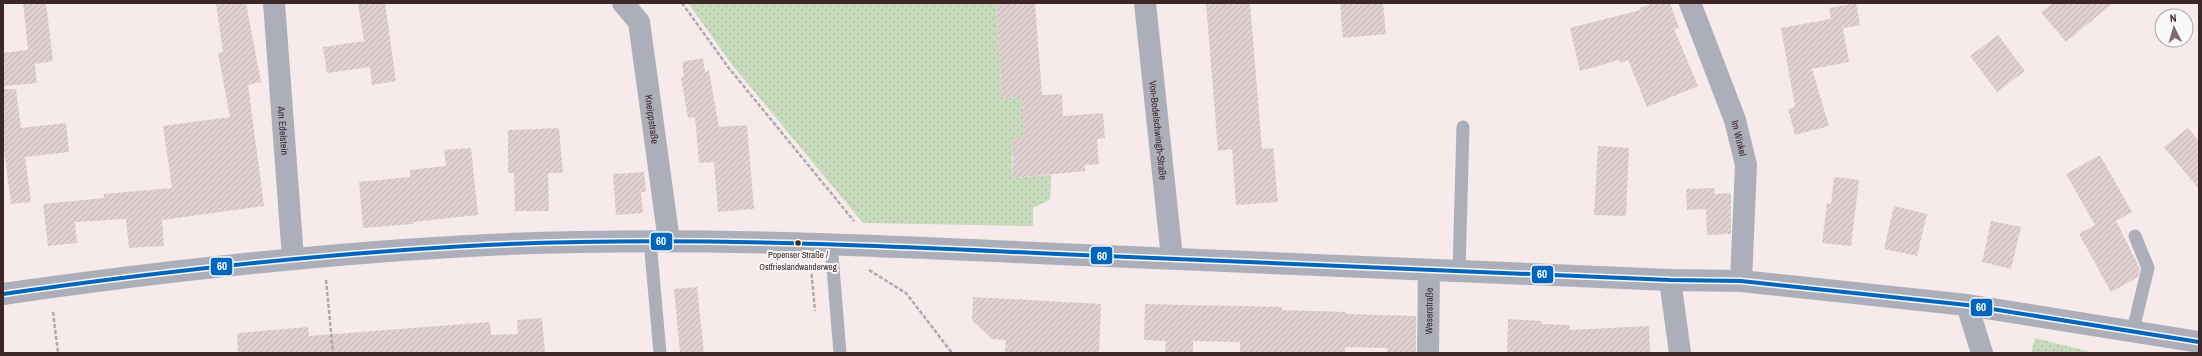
<svg xmlns="http://www.w3.org/2000/svg" width="2202" height="356" viewBox="0 0 2202 356" font-family="'Archivo Narrow',sans-serif">
  <style>
    .grass { fill: url(#grass-dots) }
    .building { fill: url(#building-hatch) }
    .lines { fill: none; stroke-linecap: round; stroke-linejoin: round }
    .path { stroke: #abaab2; stroke-width: 2.5; stroke-dasharray: 4 2; stroke-linecap: butt }
    .service { stroke: #acafba; stroke-width: 13 }
    .minor { stroke: #acafba; stroke-width: 22 }
    .bus-1-casing { stroke: #f8f8f8; stroke-width: 7 }
    .bus-1 { stroke: #0065bd; stroke-width: 4 }
    .bus-dot { fill: #3d2626; stroke: #f8f8f8; stroke-width: 1.5 }
    .labels { text-anchor: middle; stroke-width: 4; stroke-linejoin: round; paint-order: stroke }
    .bus-label { font-size: 9px; fill: #3d2626; stroke: #f8f8f8 }
    .street-label { font-size: 10px; fill: #3d2626; stroke: #f8f8f8 }
    .line-badge { stroke: #f8f8f8; stroke-width: 1.5 }
    .badge-label { font-size: 11px; text-anchor: middle; font-weight: bold; fill: #fff }
  </style>
  <defs>
    <pattern id="grass-dots" width="8" height="8" patternUnits="userSpaceOnUse"><rect width="8" height="8" fill="#c8dbbc"/><path d="M2 2h.1M6 6h.1" fill="none" stroke="#adbca1" stroke-width="1.8" stroke-linecap="round"/></pattern>
    <pattern id="building-hatch" width="6" height="6" patternUnits="userSpaceOnUse"><rect width="6" height="6" fill="#e1d0d0"/><path d="M-1 1l2-2M0 6l6-6M5 7l2-2" fill="none" stroke="#c2b2b2"/></pattern>
  </defs>
  <rect width="100%" height="100%" fill="#f7eaea"/>
  <g class="grass">
    <polygon points="688,3 996,3 1002,98 1021,97 1030,137 1014,155 1012,155 1013,178 1051,175 1050,200 1033,208 1033,226 863,223 733,66"/>
    <polygon points="2035,338 2095,353 2031,353"/>
  </g>
  <g class="building">
    <polygon points="23,3 46,3 53,61 35,64 37,83 3,86 3,53 28,50"/>
    <polygon points="216,3 246,3 261,82 248,85 264,206 162,220 164,246 129,248 126,219 75,222 77,243 48,246 43,204 104,198 104,194 172,188 163,126 230,117 218,53 223,52"/>
    <polygon points="358,3 385,3 396,81 372,85 370,67 327,73 323,47 364,41"/>
    <polygon points="996,3 1035,3 1042,95 1062,94 1063,116 1103,113 1105,138 1097,139 1099,164 1085,165 1085,171 1013,178 1013,138 1024,137 1021,97 1002,98"/>
    <polygon points="1206,3 1250,3 1262,149 1273,148 1278,202 1236,205 1232,149 1218,151"/>
    <polygon points="1340,3 1383,3 1386,34 1343,38"/>
    <polygon points="1653,3 1670,3 1679,28 1674,29 1698,86 1647,107 1628,60 1621,63 1619,60 1580,71 1570,28 1641,10 1640,8"/>
    <polygon points="1856,3 1860,25 1843,28 1849,62 1812,69 1829,126 1795,135 1788,109 1795,107 1781,28 1831,19 1829,8"/>
    <polygon points="2053,3 2113,3 2066,42 2041,12"/>
    <polygon points="1998,35 2025,71 1997,92 1970,56"/>
    <polygon points="703,58 705,72 709,71 719,127 747,125 754,209 718,212 714,162 699,163 695,117 688,118 681,77 684,77 682,62"/>
    <polygon points="3,89 16,89 21,128 66,123 69,152 25,157 31,202 11,204 3,142"/>
    <polygon points="559,128 563,173 548,173 549,211 515,211 514,173 508,173 508,130"/>
    <polygon points="2188,128 2199,141 2199,189 2164,147"/>
    <polygon points="1598,146 1629,148 1626,216 1594,215"/>
    <polygon points="471,148 478,215 413,222 413,224 363,228 359,182 410,177 410,170 446,166 444,150"/>
    <polygon points="2100,155 2132,212 2116,221 2140,269 2138,277 2111,292 2079,234 2095,225 2066,174"/>
    <polygon points="644,172 646,192 641,192 643,213 616,215 613,174"/>
    <polygon points="1834,177 1859,180 1851,246 1822,243 1827,203 1831,204"/>
    <polygon points="1714,188 1715,194 1731,193 1731,234 1707,235 1706,209 1687,210 1686,189"/>
    <polygon points="1894,206 1927,214 1917,256 1884,249"/>
    <polygon points="1991,221 2021,227 2011,269 1982,262"/>
    <polygon points="697,287 704,353 680,353 674,289"/>
    <polygon points="973,297 1101,304 1099,353 1005,353 1006,340 992,339 972,320"/>
    <polygon points="1145,304 1282,307 1282,310 1346,312 1346,314 1416,316 1416,353 1387,353 1387,348 1345,347 1345,353 1240,353 1240,342 1193,341 1193,353 1165,353 1166,341 1144,340"/>
    <polygon points="542,318 545,353 238,353 237,333 308,327 309,336 490,322 491,335 518,334 517,320"/>
    <polygon points="1508,319 1542,321 1542,324 1570,325 1569,330 1649,326 1650,353 1507,353"/>
  </g>
  <g class="lines">
    <g class="path">
      <polyline points="682,3 728,67 854,221"/>
      <polyline points="811,268 815,311"/>
      <polyline points="869,270 906,293 952,353"/>
      <polyline points="326,280 333,353"/>
      <polyline points="53,312 58,353"/>
    </g>
    <g class="service">
      <polyline points="650,241 660,353"/>
      <polyline points="831,244 840,353"/>
      <polyline points="1459,271 1463,127"/>
      <polyline points="2133,330 2148,268 2135,236"/>
    </g>
    <g class="minor">
      <path id="s1" d="M274 3 293 258"/>
      <path id="s2" d="M623 3 639 22 669 241"/>
      <path id="s3" d="M1145 3 1172 258"/>
      <path id="s4" d="M1690 3 1735 120 1746 165 1741 281"/>
      <polyline points="1670,280 1680,353"/>
      <path d="M3 294C164 271 325 253 487 245 677 236 868 245 1058 254 1262 262 1466 271 1670 280L1741 281 1967 305 2199 342"/>
      <polyline points="1967,305 1982,353"/>
      <path id="s5" d="M1428 353 1429 270"/>
    </g>
    <g class="bus-1-casing">
      <path id="bus-1" d="M3 294C164 271 325 253 487 245 677 236 868 245 1058 254 1262 262 1466 271 1670 280L1741 281 1967 305 2199 342"/>
    </g>
    <use href="#bus-1" class="bus-1"/>
  </g>
  <circle class="bus-dot" cx="798" cy="243" r="3.5"/>
  <g class="labels">
    <g class="bus-label">
      <text x="798" y="258">Popenser Straße /<tspan x="798" dy="12">Ostfrieslandwanderweg</tspan></text>
    </g>
    <g class="street-label">
      <text dy="4" stroke="none"><textPath href="#s2" startOffset="123">Kneippstraße</textPath></text>
      <text dy="4" stroke="none"><textPath href="#s1" startOffset="128">Am Edelstein</textPath></text>
      <text dy="4" stroke="none"><textPath href="#s3" startOffset="128">Von-Bodelschwingh-Straße</textPath></text>
      <text dy="4" stroke="none"><textPath href="#s4" startOffset="144">Im Winkel</textPath></text>
      <text dy="4" stroke="none"><textPath href="#s5" startOffset="42">Weserstraße</textPath></text>
    </g>
  </g>
  <g class="line-badge">
    <rect x="650" y="232" width="23" height="19" rx="4" fill="#0065bd"/>
    <rect x="1090" y="246" width="23" height="19" rx="4" fill="#0065bd"/>
    <rect x="210" y="257" width="23" height="19" rx="4" fill="#0065bd"/>
    <rect x="1531" y="265" width="23" height="19" rx="4" fill="#0065bd"/>
    <rect x="1970" y="298" width="23" height="19" rx="4" fill="#0065bd"/>
  </g>
  <g class="badge-label">
    <text x="661" y="245">60</text>
    <text x="1102" y="260">60</text>
    <text x="222" y="270">60</text>
    <text x="1542" y="278">60</text>
    <text x="1981" y="311">60</text>
  </g>
  <rect width="2202" height="356" fill="none" stroke="#3d2626" stroke-width="8"/>
  <g transform="translate(2174 28) rotate(355)"><circle r="19" fill="#f8f8f8" stroke="#ada4a4"/>
  <path d="M0-3L7 15L0 10L-7 15Z" fill="#7e6b6b"/>
  <text y="-6" font-size="11" font-weight="bold" text-anchor="middle" fill="#3d2626">N</text>
  </g>
</svg>
